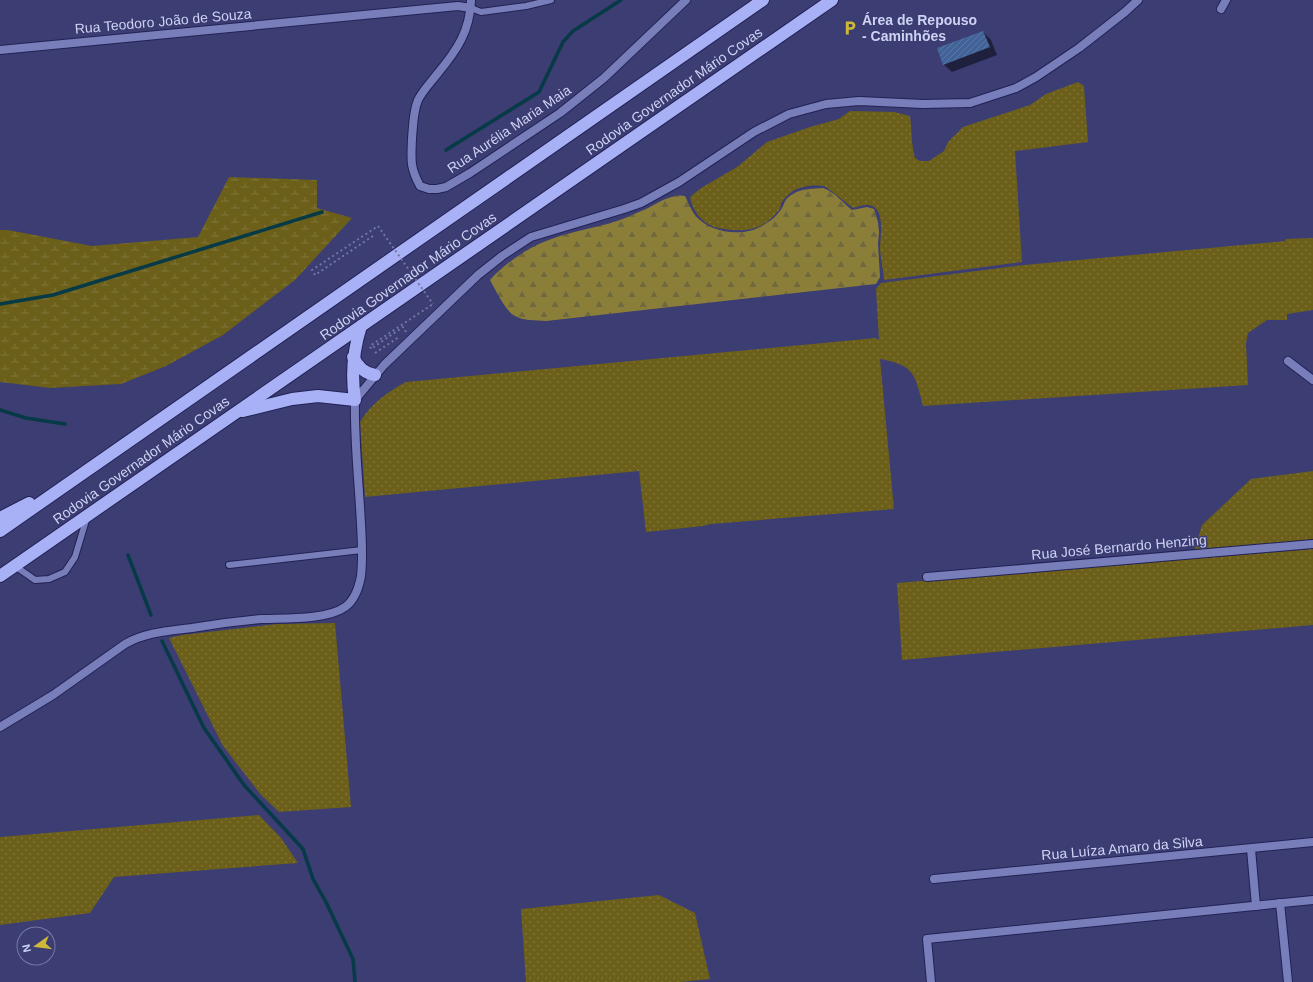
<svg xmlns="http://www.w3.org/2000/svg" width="1313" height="982" viewBox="0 0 1313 982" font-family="Arial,sans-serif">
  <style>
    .grass { fill: url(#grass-dots) }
    .forest { fill: url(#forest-firs) }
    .wetland { fill: url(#wetland-marsh) }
    .shadow { fill: #0007 }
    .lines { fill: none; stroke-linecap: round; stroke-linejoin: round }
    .stream { stroke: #063a46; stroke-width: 3.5 }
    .building { fill: url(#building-hatch) }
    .service-casing { stroke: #232256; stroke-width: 8 }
    .minor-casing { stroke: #232256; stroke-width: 10 }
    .tertiary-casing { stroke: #232256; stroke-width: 10 }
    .motorway-casing { stroke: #232256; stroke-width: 14 }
    .path { stroke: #7376a4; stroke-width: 2; stroke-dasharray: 2 3; stroke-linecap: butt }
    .service { stroke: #787eb9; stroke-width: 6 }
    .minor { stroke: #787eb9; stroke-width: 8 }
    .tertiary { stroke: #787eb9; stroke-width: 8 }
    .motorway { stroke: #a8b0f6; stroke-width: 12 }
    .path-bridge { stroke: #7376a4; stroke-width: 2; stroke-dasharray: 2 3; stroke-linecap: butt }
    .labels { text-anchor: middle; stroke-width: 3; stroke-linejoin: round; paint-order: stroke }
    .poi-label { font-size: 14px; font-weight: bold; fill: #ced2f3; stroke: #3b3d73; text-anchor: start }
    .street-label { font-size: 14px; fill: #ced2f3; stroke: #3b3d73 }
  </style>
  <defs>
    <pattern id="grass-dots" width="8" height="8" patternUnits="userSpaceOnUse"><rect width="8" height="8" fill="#6b5f19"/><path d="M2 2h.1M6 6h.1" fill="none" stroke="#7f753b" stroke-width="1.8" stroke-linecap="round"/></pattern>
    <pattern id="forest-firs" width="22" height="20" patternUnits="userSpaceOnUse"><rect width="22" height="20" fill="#8b7e38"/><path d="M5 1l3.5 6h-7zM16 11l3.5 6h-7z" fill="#70683e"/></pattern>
    <pattern id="wetland-marsh" width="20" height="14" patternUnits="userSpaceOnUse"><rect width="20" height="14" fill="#6b5f19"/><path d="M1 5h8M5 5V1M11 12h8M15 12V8" fill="none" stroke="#7f753b"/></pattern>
    <pattern id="building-hatch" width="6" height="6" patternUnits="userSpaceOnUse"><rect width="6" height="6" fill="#426397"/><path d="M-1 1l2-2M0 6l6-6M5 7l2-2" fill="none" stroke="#5c78a6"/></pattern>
  </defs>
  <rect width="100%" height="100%" fill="#3b3d73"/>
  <g class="grass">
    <path d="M1078 82 1084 86 1088 142 1015 151 1022 262 884 280C883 270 881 259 880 249 880 238 885 215 874 207 868 203 860 206 853 208L826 187C818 184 801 186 793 191 789 194 783 199 781 204 780 208 781 207 779 210 776 214 770 220 765 223 752 233 729 231 714 227 702 223 692 210 690 197L701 188 737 167 767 142 810 127 839 119 850 111 894 112 910 116C912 130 911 144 915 158L920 161H929L944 151 948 142 963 127 1030 105 1046 94Z"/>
    <path d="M1313 238V310L1287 314V320H1267L1248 333 1246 343 1248 385 923 406C915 375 915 365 880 359L894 509 711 524 703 526 646 532 639 471 365 497 360 422C371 404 387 392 406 382L876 338 879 340 876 289 881 283 1024 265 1285 241 1286 239Z"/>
    <polygon points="1313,471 1313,540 1194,551 1202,525 1251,479"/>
    <polygon points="1313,549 1313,625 902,660 897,583"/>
    <polygon points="335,623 351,807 279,812 261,795 223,746 169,638 182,635 277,624"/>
    <polygon points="259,815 281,838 298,863 114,877 90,913 0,925 0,837"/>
    <polygon points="659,895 695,913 710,979 680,982 526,982 521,909"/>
  </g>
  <path class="forest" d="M823 188C835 192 843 203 852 210L867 207 874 209 878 222 879 232 878 244 880 277 876 284 546 321C536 320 523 321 515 316 506 312 495 289 490 280 499 269 518 255 531 248 553 236 579 231 603 225 617 222 632 215 646 209 658 203 672 193 685 196 688 202 691 210 695 215 710 234 746 238 765 224 770 221 776 217 779 212 786 205 782 200 793 194 802 188 813 189 823 188Z"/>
  <polygon class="wetland" points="229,177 317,180 317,208 352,218 295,280 223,335 166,366 121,384 50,388 0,382 0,230 8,230 92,246 198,237"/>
  <polygon class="shadow" points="983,32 991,40 997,55 952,72 943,64"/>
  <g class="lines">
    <g class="stream">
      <polyline points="446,150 539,92 563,42 573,31 621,0"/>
      <polyline points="0,304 53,295 322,212"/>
      <polyline points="0,410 26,418 65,424"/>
      <polyline points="128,555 151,615"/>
      <polyline points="162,641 204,728 244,785 303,849 313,879 326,902 353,959 355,982"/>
    </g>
  </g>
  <polygon class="building" points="983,31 990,47 943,65 937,48"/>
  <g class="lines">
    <g class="service-casing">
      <g id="service">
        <polyline points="471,8 481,12 526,6 551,0"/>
        <polyline points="229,565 362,550"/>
        <polyline points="15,566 35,580 49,579 65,572 75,557 87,517"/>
      </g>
    </g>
    <g class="minor-casing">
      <g id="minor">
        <polyline points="1221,9 1226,0"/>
        <polyline points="0,50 458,6 471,8"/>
        <polyline points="1288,361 1313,380"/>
        <polyline points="927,577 1313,544"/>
        <polyline points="1251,849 1256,906"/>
        <polyline points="934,879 1313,842"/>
        <polyline points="1280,903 1288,982"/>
        <polyline points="931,982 927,939 1313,900"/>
      </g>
    </g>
    <g class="tertiary-casing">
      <g id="tertiary">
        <path d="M471 0C470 31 457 50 438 73 431 82 423 90 418 100 413 112 413 126 412 139 411 161 410 167 420 186L429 189H437L446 187 470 173 560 113 604 78 686 0"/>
        <path d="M0 727 53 695 125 644C146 632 169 631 192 628 215 624 239 621 262 619 284 618 327 620 345 607 355 600 359 587 361 576 363 559 362 541 361 524 359 483 354 441 355 400L384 365 478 275 502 256 531 237 624 209 641 203 679 182 754 132 789 114 826 104 859 101 923 104 970 103 1016 88 1036 77 1079 48 1125 12 1138 0"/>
      </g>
    </g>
    <g class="motorway-casing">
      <g id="motorway">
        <path d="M353 357C358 367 364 373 375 375"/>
        <path d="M243 411 292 399 318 396 355 400C351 374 353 351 361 326"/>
        <polyline points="0,518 29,503"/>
        <polyline points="0,531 763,0"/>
        <polyline points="0,576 832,0"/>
      </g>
    </g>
    <g class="path">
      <polyline points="373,236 315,275 312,270 378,226"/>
      <polyline points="406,332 403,327 371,349 370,346 433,304"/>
      <polyline points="375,353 399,337"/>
    </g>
    <use href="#service" class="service"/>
    <use href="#minor" class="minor"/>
    <use href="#tertiary" class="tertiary"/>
    <use href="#motorway" class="motorway"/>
    <polyline class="path-bridge" points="378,226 433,304"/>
  </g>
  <defs>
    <g id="parking-bare" transform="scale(1.2)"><path d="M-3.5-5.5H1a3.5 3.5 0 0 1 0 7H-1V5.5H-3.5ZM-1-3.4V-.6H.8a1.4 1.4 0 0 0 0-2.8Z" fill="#ceb837" stroke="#3b3d73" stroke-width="2.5" paint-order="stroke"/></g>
  </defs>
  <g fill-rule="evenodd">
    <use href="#parking-bare" x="850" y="28"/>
  </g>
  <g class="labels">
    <g class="poi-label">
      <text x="862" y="25">Área de Repouso<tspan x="862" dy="16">- Caminhões</tspan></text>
    </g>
    <g class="street-label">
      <text transform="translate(163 21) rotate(-5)" y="5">Rua Teodoro João de Souza</text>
      <text transform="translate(674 91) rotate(-35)" y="5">Rodovia Governador Mário Covas</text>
      <text transform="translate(509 129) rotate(-34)" y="5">Rua Aurélia Maria Maia</text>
      <text transform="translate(408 276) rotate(-35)" y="5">Rodovia Governador Mário Covas</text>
      <text transform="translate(141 460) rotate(-35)" y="5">Rodovia Governador Mário Covas</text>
      <text transform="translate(1119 547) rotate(-5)" y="5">Rua José Bernardo Henzing</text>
      <text transform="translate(1122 848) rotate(-5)" y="5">Rua Luíza Amaro da Silva</text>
    </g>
  </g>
  <g transform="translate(36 946) rotate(256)"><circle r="19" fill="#3b3d73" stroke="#7679a6"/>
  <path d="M0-3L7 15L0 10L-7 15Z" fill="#ceb837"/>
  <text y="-6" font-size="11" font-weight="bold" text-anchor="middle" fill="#ced2f3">N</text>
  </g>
</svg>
